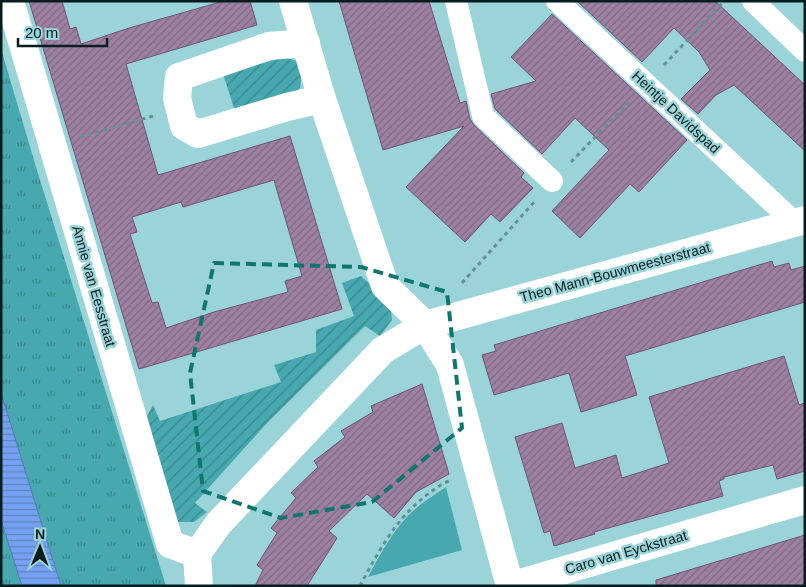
<svg xmlns="http://www.w3.org/2000/svg" width="806" height="587" font-family="Helvetica,sans-serif">
  <defs>
    <pattern id="grass-tufts" width="24" height="20" patternUnits="userSpaceOnUse" patternTransform="scale(1.25)"><rect width="24" height="20" fill="#47a8af"/><path d="M3 7l-1-3M5 7V3M7 7l1-3M15 17l-1-3M17 17v-4M19 17l1-3" fill="none" stroke="#39888e"/></pattern>
    <pattern id="garden-furrows" width="10" height="10" patternUnits="userSpaceOnUse" patternTransform="scale(1.25)"><rect width="10" height="10" fill="#47a8af"/><path d="M-1 1l2-2M0 10L10 0M9 11l2-2" fill="none" stroke="#39888e"/></pattern>
    <pattern id="water-rules" width="6" height="5" patternUnits="userSpaceOnUse" patternTransform="scale(1.25)"><rect width="6" height="5" fill="#75a1f1"/><path d="M0 2.5h6" fill="none" stroke="#5e83c3"/></pattern>
    <pattern id="building-hatch" width="6" height="6" patternUnits="userSpaceOnUse" patternTransform="scale(1.25)"><rect width="6" height="6" fill="#9e81a2"/><path d="M-1 1l2-2M0 6l6-6M5 7l2-2" fill="none" stroke="#7f6983"/></pattern>
  </defs>
  <rect width="100%" height="100%" fill="#9ad4d9"/>
  <g fill="url(#grass-tufts)">
    <path d="M 1,49 L 36,167 L 166,586 L 61,586 L 1,393 Z"/>
    <path d="M 1,520 L 22,586 L 1,586 Z"/>
  </g>
  <path fill="#47a8af" d="M 446,487 L 462,550 L 368,577 C 382,551 396,524 420,505 C 428,499 437,493 446,487 Z"/>
  <g fill="url(#garden-furrows)">
    <path d="M 285,57 L 296,61 L 302,72 L 300,88 L 288,96 L 235,111 L 223,74 Z"/>
    <path d="M 361,276 L 390,303 L 392,320 L 380,336 L 365,326 L 268,422 L 195,503 L 207,512 L 194,522 L 175,522 L 144,422 L 153,405 L 160,421 L 281,382 L 274,365 L 316,352 L 316,330 L 354,316 L 342,283 Z"/>
  </g>
  <path fill="url(#water-rules)" stroke="#5379b2" d="M 1,393 L 61,586 L 22,586 L 1,520 Z"/>
  <g fill="url(#building-hatch)" stroke="#6f5474" fill-rule="evenodd">
    <path d="M 29,1 L 62,1 L 70,29 L 76,27 L 81,44 L 129,28 L 224,1 L 250,1 L 257,25 L 126,64 L 158,175 L 290,136 L 342,309 L 139,369 ZM 274,180 L 302,276 L 285,281 L 288,292 L 214,312 L 166,328 L 158,302 L 152,303 L 130,234 L 137,232 L 132,217 L 181,202 L 183,207 Z"/>
    <path d="M 339,1 L 429,1 L 460,103 L 466,101 L 470,119 L 474,125 L 524,173 L 521,177 L 533,188 L 500,222 L 491,214 L 465,242 L 406,187 L 464,126 L 383,150 Z"/>
    <path d="M 577,1 L 715,1 L 805,85 L 805,151 L 734,85 L 716,95 L 698,114 L 681,99 L 710,70 L 699,52 L 674,28 L 642,62 Z"/>
    <path d="M 552,14 L 687,140 L 639,192 L 630,184 L 580,238 L 552,211 L 609,150 L 575,118 L 542,154 L 495,109 L 491,94 L 536,81 L 511,57 Z"/>
    <path d="M 772,261 L 774,267 L 789,263 L 791,270 L 805,266 L 805,302 L 625,356 L 637,395 L 581,412 L 569,373 L 494,395 L 482,355 L 496,351 L 494,345 Z"/>
    <path d="M 784,356 L 799,405 L 805,403 L 805,471 L 777,479 L 773,465 L 724,477 L 724,479 L 719,481 L 723,496 L 594,532 L 595,534 L 554,546 L 550,531 L 544,533 L 515,437 L 562,423 L 575,468 L 616,455 L 622,478 L 669,463 L 649,397 Z"/>
    <path d="M 422,384 L 449,474 L 416,492 L 394,518 L 367,494 L 329,531 L 337,538 L 307,586 L 255,586 L 263,570 L 257,565 L 277,533 L 271,528 L 296,498 L 291,493 L 318,467 L 314,461 L 345,437 L 341,431 L 373,412 L 371,406 Z"/>
    <path d="M 805,535 L 805,586 L 656,586 L 656,580 Z"/>
  </g>
  <g fill="none" stroke-linecap="round" stroke-linejoin="round">
    <g stroke="#639194" stroke-width="3" stroke-dasharray="4 4" stroke-linecap="butt">
      <path d="M 664,65 L 724,1"/>
      <path d="M 80,137 L 153,116"/>
      <path d="M 571,162 L 629,102"/>
      <path d="M 462,283 L 536,200"/>
      <path d="M 360,586 C 379,550 398,515 432,491 C 438,487 444,482 452,480"/>
    </g>
    <g stroke="#fff" stroke-width="22">
      <path d="M 456,1 L 483,116 L 552,181"/>
      <path d="M 557,1 L 795,223"/>
      <path d="M 753,1 L 805,51"/>
    </g>
    <g stroke="#fff" stroke-width="28">
      <path d="M 10,1 L 170,544 L 197,554 L 219,523 L 383,350 L 425,325 L 805,220"/>
      <path d="M 293,1 L 322,99 L 385,286 L 425,325 L 450,365 L 510,586 L 805,500"/>
      <path d="M 306,43 L 269,46 L 179,77 L 177,98 L 184,126 L 198,134 L 287,107 L 322,99"/>
      <path d="M 197,554 L 199,586"/>
    </g>
  </g>
  <path fill="none" stroke="#0f766e" stroke-width="4" stroke-dasharray="10 6" stroke-linejoin="round" d="M 214,263 L 361,267 L 447,292 L 462,428 L 372,502 L 281,518 L 203,491 L 190,373 Z"/>
  <g text-anchor="middle" stroke-width="5" stroke-linejoin="round" paint-order="stroke">
    <g font-size="14" fill="#051d1e" stroke="#9ad4d9">
      <text transform="translate(676 112) rotate(43)" y="5">Heintje Davidspad</text>
      <text transform="translate(615 272) rotate(-15)" y="5">Theo Mann-Bouwmeesterstraat</text>
      <text transform="translate(94 286) rotate(74)" y="5">Annie van Eesstraat</text>
      <text transform="translate(626 552) rotate(-16)" y="5">Caro van Eyckstraat</text>
    </g>
  </g>
  <rect width="806" height="587" fill="none" stroke="#051d1e" stroke-width="5"/>
  <g transform="translate(40 547) rotate(1)" stroke="#9ad4d9" stroke-width="4" paint-order="stroke">
  <path d="M0-4L9 19L0 12L-9 19Z" fill="#051d1e"/>
  <text y="-8" font-size="14" font-weight="bold" text-anchor="middle" fill="#051d1e">N</text>
  </g>
  <path d="M18 38v8h89v-8" fill="none" stroke="#051d1e" stroke-width="2.5"/>
  <text x="25" y="38" font-size="15" fill="#051d1e" stroke="#9ad4d9" stroke-width="4" paint-order="stroke">20 m</text>
</svg>
